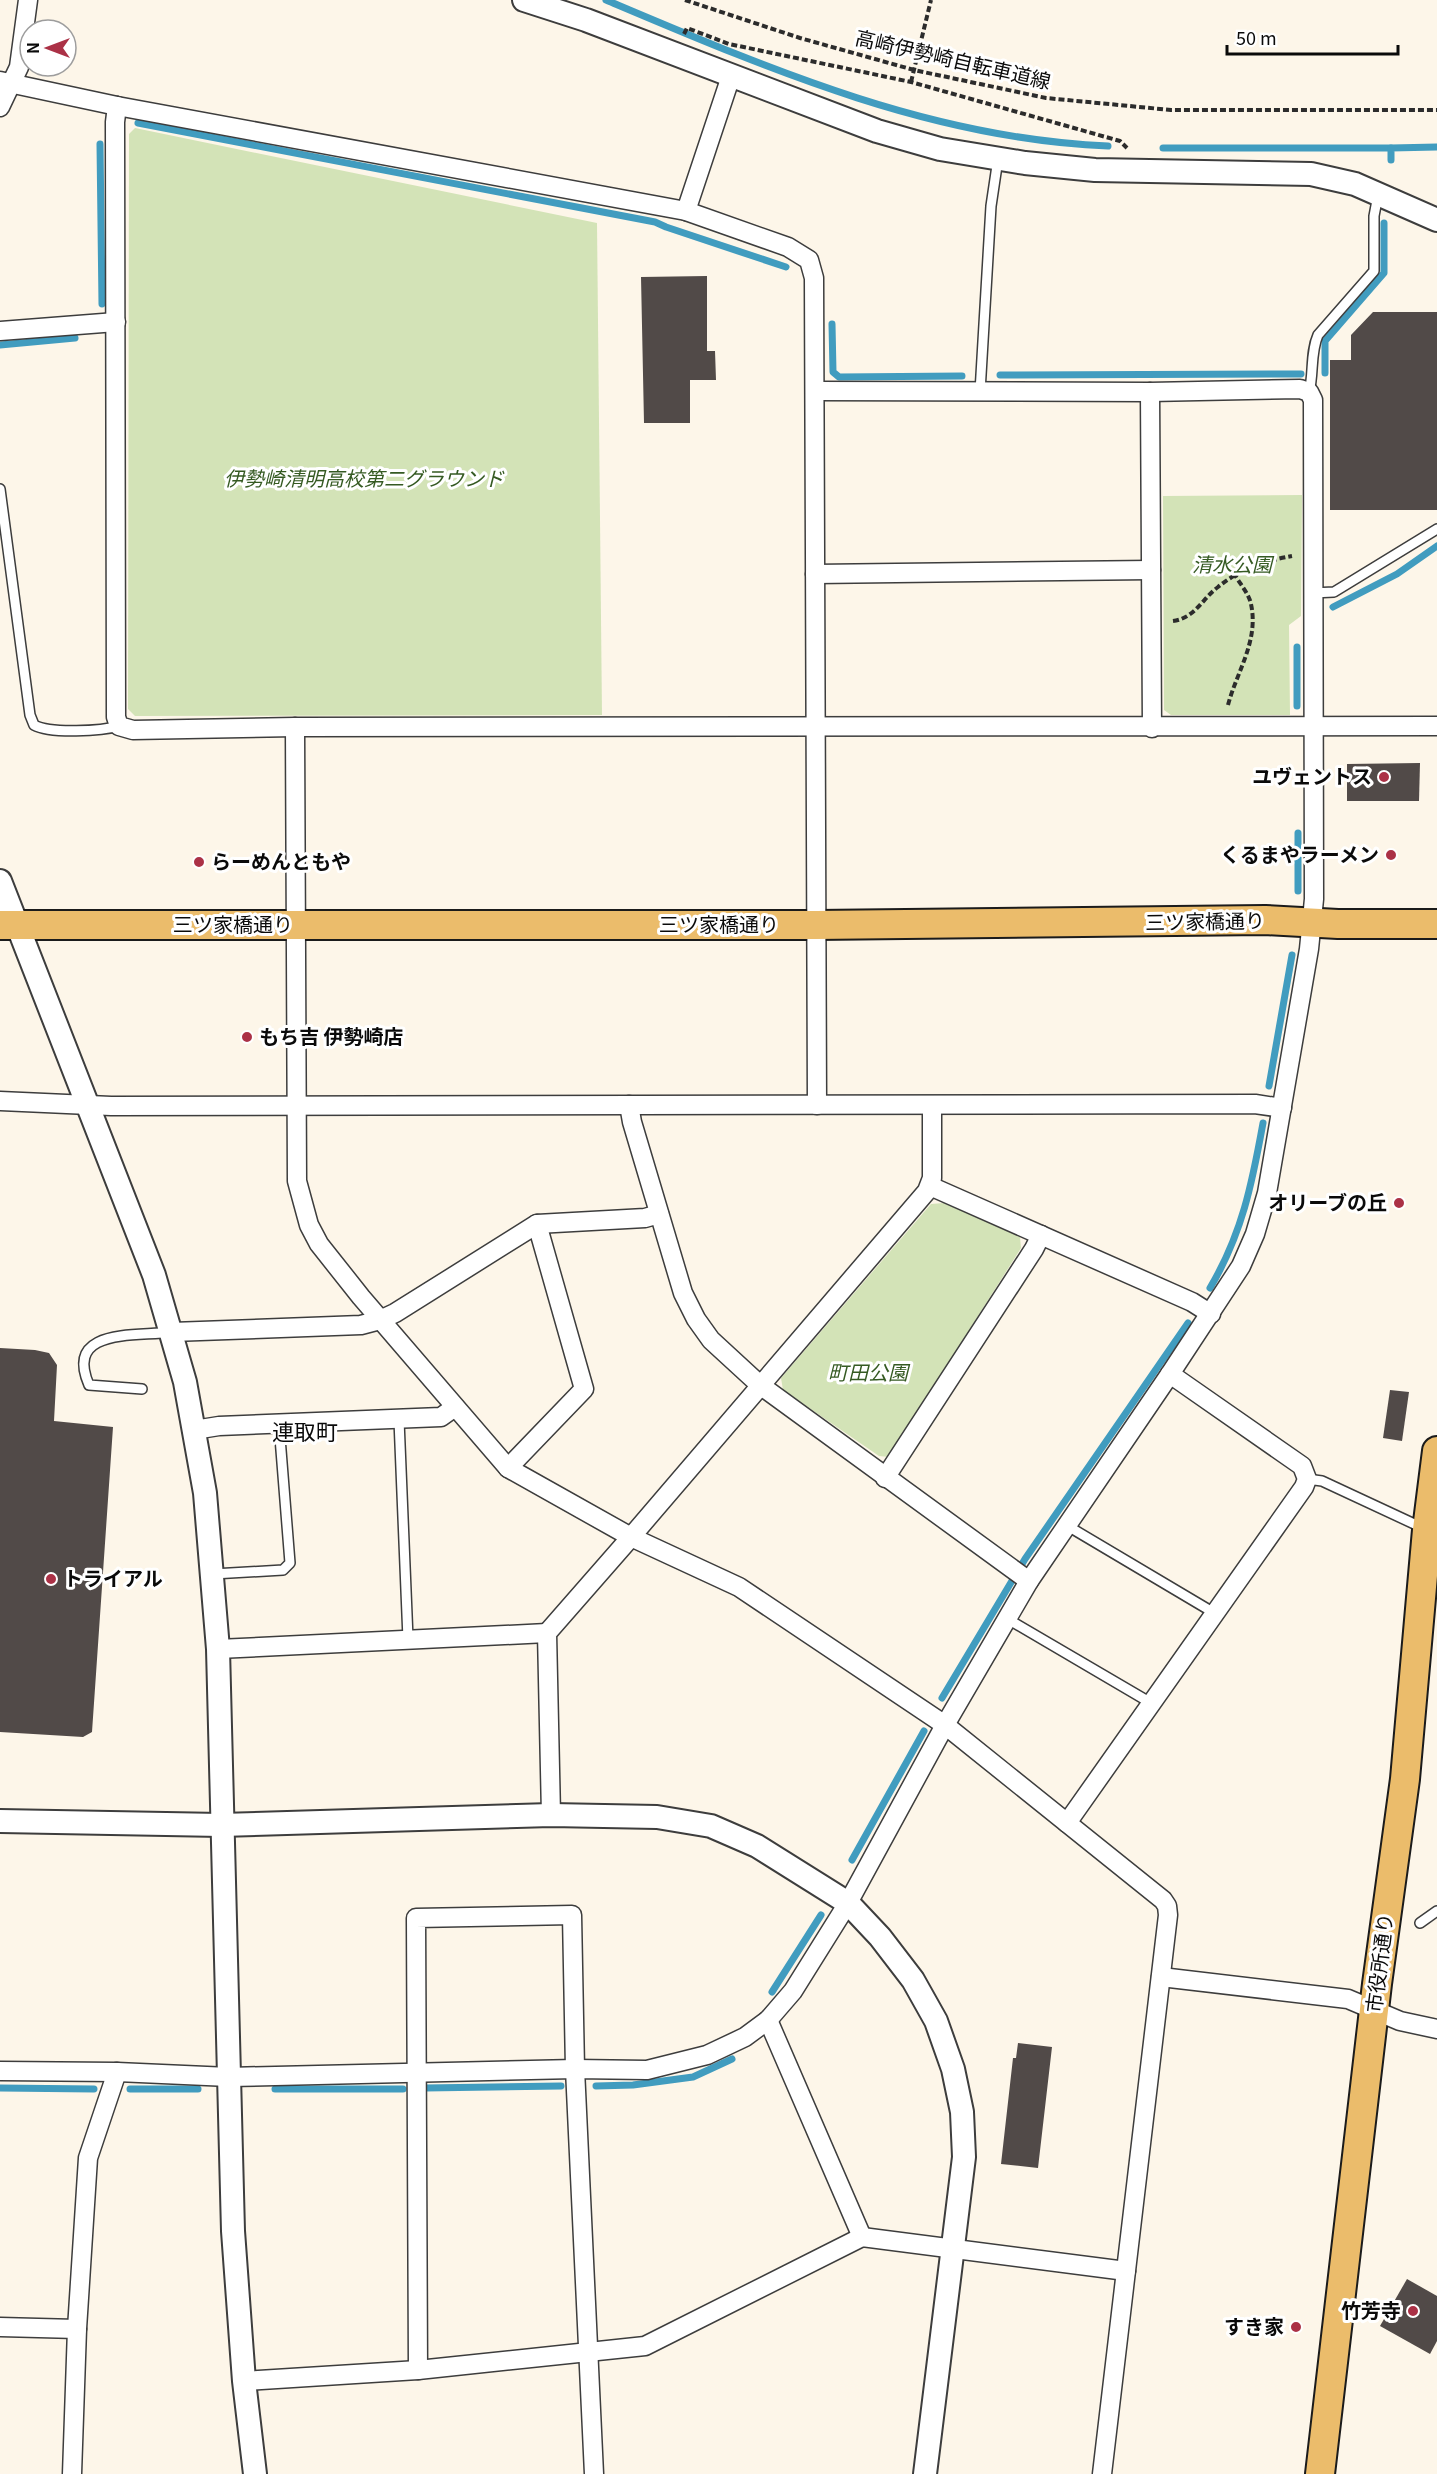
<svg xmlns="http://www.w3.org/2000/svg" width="1437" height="2474" font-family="Georgia,'Noto Sans JP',serif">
  <rect width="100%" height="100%" fill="#fdf6e9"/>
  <g fill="#d3e3b7">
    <path d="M 135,128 L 597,223 L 602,715 L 135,716 L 128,709 L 129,134 Z"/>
    <path d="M 1302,495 L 1301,616 L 1289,625 L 1290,715 L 1171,715 L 1164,710 L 1163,496 Z"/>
    <path d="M 944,1203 L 1020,1237 L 1021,1248 L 889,1457 L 879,1456 L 783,1390 L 781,1378 L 931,1204 Z"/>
  </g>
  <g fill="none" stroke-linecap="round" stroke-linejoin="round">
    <g stroke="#419cbf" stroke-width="7">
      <path d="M 606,0 C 767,68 931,139 1108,146"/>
      <path d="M 138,123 L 655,222 L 666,227 L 786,267"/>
      <path d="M 100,144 L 102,304"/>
      <path d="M 1163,148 L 1391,148"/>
      <path d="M 1391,160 L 1391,148 L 1437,147"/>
      <path d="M 832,324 L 833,372 L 839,377 L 962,376"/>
      <path d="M 0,345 L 75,338"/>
      <path d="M 1325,373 L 1325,341 L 1384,273 L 1384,223"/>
      <path d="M 1000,375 L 1301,374"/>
      <path d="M 1333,607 L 1397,574 L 1437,546"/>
      <path d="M 1297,647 L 1297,706"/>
      <path d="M 1298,833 L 1298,891"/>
      <path d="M 1269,1086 L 1292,955"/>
      <path d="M 1210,1288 C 1242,1234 1252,1184 1263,1123"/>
      <path d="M 942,1698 L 1025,1559 L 1188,1323"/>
      <path d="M 852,1860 L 924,1731"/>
      <path d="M 772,1992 L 821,1915"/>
      <path d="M 596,2086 L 633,2085 L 693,2077 L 732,2059"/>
      <path d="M 0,2088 L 94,2089"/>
      <path d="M 425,2088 L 561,2086"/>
      <path d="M 130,2089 L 198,2089"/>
      <path d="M 275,2089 L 403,2089"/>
    </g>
  </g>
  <g fill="#514a48">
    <path d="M 707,276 L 707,351 L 715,351 L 716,380 L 690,380 L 690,423 L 644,423 L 641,277 Z"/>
    <path d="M 1373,312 L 1437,312 L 1437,510 L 1330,510 L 1330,360 L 1351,360 L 1351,335 Z"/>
    <path d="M 1420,763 L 1419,801 L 1347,801 L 1347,764 Z"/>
    <path d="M 0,1348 L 35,1350 L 49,1353 L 57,1365 L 54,1421 L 113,1427 L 92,1732 L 83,1737 L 0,1732 Z"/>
    <path d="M 1390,1390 L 1409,1392 L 1402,1441 L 1383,1438 Z"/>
    <path d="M 1018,2043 L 1052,2047 L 1038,2168 L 1001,2164 L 1013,2058 L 1016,2058 Z"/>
    <path d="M 1407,2279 L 1437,2296 L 1437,2341 L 1430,2354 L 1380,2326 Z"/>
  </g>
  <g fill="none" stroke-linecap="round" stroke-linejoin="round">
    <g stroke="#3d3d3d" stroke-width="12">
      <g id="service">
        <path d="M 980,392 L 991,206 L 998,159"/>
        <path d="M 1309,392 C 1314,374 1310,353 1318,335 L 1374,271 L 1374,216 L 1378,195"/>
        <path d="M 0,489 L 30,715 L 34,725 C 50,734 102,731 119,726"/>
        <path d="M 1312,593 L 1334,592 L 1437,529"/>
        <path d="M 142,1389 L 89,1385 C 64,1327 137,1337 170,1332"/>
        <path d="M 399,1420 L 408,1639"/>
        <path d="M 1307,1479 L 1322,1481 L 1423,1528"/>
        <path d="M 1066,1525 L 1216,1614"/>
        <path d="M 213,1574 L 283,1570 L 290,1563 L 279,1425"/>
        <path d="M 1006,1618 L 1151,1703"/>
        <path d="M 1420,1923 L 1437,1911"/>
      </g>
    </g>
    <g stroke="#3d3d3d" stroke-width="21">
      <g id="minor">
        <path d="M 0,81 L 117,106 L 686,211 L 788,247 L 809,260 L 814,278 L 817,1105"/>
        <path d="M 117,106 L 115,122 L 116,717 L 119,726 L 133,730 L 295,727 L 1437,726"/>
        <path d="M 0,107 L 19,67 L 28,0"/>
        <path d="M 686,211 L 731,76"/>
        <path d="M 0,331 L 116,322"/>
        <path d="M 1150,392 L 1152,728"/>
        <path d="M 815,574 L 1151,570"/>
        <path d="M 295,727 L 297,1181 L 309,1225 L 319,1244 L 361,1297 L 508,1468 L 631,1537 L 739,1587 L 945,1725 L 1163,1900 L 1167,1906 L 1168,1915 L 1102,2474"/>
        <path d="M 0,1101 L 111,1106 L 1255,1104 L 1282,1108"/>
        <path d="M 629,1105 L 632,1122 L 683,1293 L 696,1319 L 711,1340 L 760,1385 L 1029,1581"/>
        <path d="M 930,1186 L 1192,1302 L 1211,1314"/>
        <path d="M 172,1332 L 361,1325 L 380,1320 L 395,1313 L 537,1224 L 645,1218 L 659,1214"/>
        <path d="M 194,1430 L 219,1426 L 441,1417 L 455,1407"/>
        <path d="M 508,1468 L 584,1389 L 537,1224"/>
        <path d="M 885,1478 L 1034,1249 L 1041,1235"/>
        <path d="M 218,1649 L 547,1633"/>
        <path d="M 551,1815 L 547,1633 L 631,1537 L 927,1191 L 932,1178 L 932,1106"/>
        <path d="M 1067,1823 L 1304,1487 L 1307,1479 L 1302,1466 L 1170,1374"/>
        <path d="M 1161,1977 L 1348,1999 L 1400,2021 L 1437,2029"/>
        <path d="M 768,2020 L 862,2237"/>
        <path d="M 0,2071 L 117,2072 L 229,2077 L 575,2069 L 647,2070 L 707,2055 L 745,2037 L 768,2020 L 793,1991 L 848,1903 L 945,1725 L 1029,1581 L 1170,1374 L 1241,1266 L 1255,1234 L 1267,1193 L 1309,949 L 1314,899 L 1313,400 L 1309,392 L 1300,389 L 1150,392 L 815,391"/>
        <path d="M 0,2327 L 77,2329"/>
        <path d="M 418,2370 L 416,1918 L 572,1915 L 575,2069 L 594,2474"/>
        <path d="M 244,2381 L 418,2370 L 645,2346 L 862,2237 L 1126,2271"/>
        <path d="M 72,2474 L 77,2329 L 88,2158 L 117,2072"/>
      </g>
    </g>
    <g stroke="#3d3d3d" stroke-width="26">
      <g id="tertiary">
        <path d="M 524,0 L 586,20 L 877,131 L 940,149 L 1025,163 L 1095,170 L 1311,174 L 1355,184 L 1437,220"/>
        <path d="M 0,881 L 154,1275 L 185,1382 L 205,1493 L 218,1649 L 233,2231 L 244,2381 L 255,2474"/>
        <path d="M 0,1821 L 221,1825 L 551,1815 L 657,1817 L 711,1826 L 757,1846 L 848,1903 L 880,1937 L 913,1980 L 936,2021 L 953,2069 L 962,2112 L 964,2157 L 925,2474"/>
      </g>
    </g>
    <g stroke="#1b1b1b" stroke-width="32">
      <g id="primary">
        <path d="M 0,925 L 816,925 L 1265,920 L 1338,924 L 1437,924"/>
        <path d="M 1320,2474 L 1377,1984 L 1405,1779 L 1427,1530 L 1437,1451"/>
      </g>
    </g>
    <g stroke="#2c2c2c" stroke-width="4" stroke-dasharray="6 3" stroke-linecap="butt">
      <path d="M 685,0 L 800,38 L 914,70 L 1046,98 L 1171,110 L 1437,110"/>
      <path d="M 684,34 L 687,28 L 729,44 L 911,82 L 1120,141 L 1127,148"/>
      <path d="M 911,82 L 931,0"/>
      <path d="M 1173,621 C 1195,618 1202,599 1218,587 C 1240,569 1264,561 1292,556"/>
      <path d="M 1228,705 C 1237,671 1259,641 1251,604 C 1249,594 1240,584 1235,575"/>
    </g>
    <use href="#service" stroke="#fff" stroke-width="9"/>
    <use href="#minor" stroke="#fff" stroke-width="18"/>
    <use href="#tertiary" stroke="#fff" stroke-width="22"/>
    <use href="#primary" stroke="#ebbc6b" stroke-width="28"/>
  </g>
  <g fill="#ab3146" stroke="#fff" stroke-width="2">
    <circle cx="1384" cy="777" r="6"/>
    <circle cx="1391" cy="855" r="6"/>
    <circle cx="199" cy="862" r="6"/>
    <circle cx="247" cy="1037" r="6"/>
    <circle cx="1399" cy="1203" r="6"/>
    <circle cx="51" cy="1579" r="6"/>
    <circle cx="1413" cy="2311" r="6"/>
    <circle cx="1296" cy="2327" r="6"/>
  </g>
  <g text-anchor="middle" stroke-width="6" stroke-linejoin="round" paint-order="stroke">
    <g font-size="20" fill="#0a0a0a" stroke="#fff">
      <text transform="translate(953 60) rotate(13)" y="7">高崎伊勢崎自転車道線</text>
      <text transform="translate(1205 922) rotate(-1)" y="7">三ツ家橋通り</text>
      <text x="233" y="932">三ツ家橋通り</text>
      <text x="719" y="932">三ツ家橋通り</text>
      <text transform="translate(1380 1963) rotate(-83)" y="7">市役所通り</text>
    </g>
    <g font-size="20" font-style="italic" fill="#355a22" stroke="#fff">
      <text x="364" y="486">伊勢崎清明高校第二グラウンド</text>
      <text x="1232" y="572">清水公園</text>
      <text x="868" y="1380">町田公園</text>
    </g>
    <g font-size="20" font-weight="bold" fill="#0a0a0a" stroke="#fff" text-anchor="end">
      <text x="1372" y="784">ユヴェントス</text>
      <text x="1379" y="862">くるまやラーメン</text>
      <text x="211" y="869" text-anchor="start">らーめんともや</text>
      <text x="259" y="1044" text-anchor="start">もち吉 伊勢崎店</text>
      <text x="1387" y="1210">オリーブの丘</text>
      <text x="63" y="1586" text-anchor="start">トライアル</text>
      <text x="1401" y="2318">竹芳寺</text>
      <text x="1284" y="2334">すき家</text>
    </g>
    <g font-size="22" fill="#0a0a0a" stroke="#fff">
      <text x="305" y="1440">連取町</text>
    </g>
  </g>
  <g transform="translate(48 48) rotate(270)"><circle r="28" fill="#ffffff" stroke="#9d9d9d" stroke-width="1.5"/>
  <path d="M0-4.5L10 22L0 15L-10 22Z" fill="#ab3146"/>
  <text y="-9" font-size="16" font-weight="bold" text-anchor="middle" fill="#0a0a0a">N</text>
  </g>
  <path d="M1227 45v9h171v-9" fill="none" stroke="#0a0a0a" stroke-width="3"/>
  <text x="1236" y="45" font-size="18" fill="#0a0a0a" stroke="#ffffff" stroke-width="4.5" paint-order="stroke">50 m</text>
</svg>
